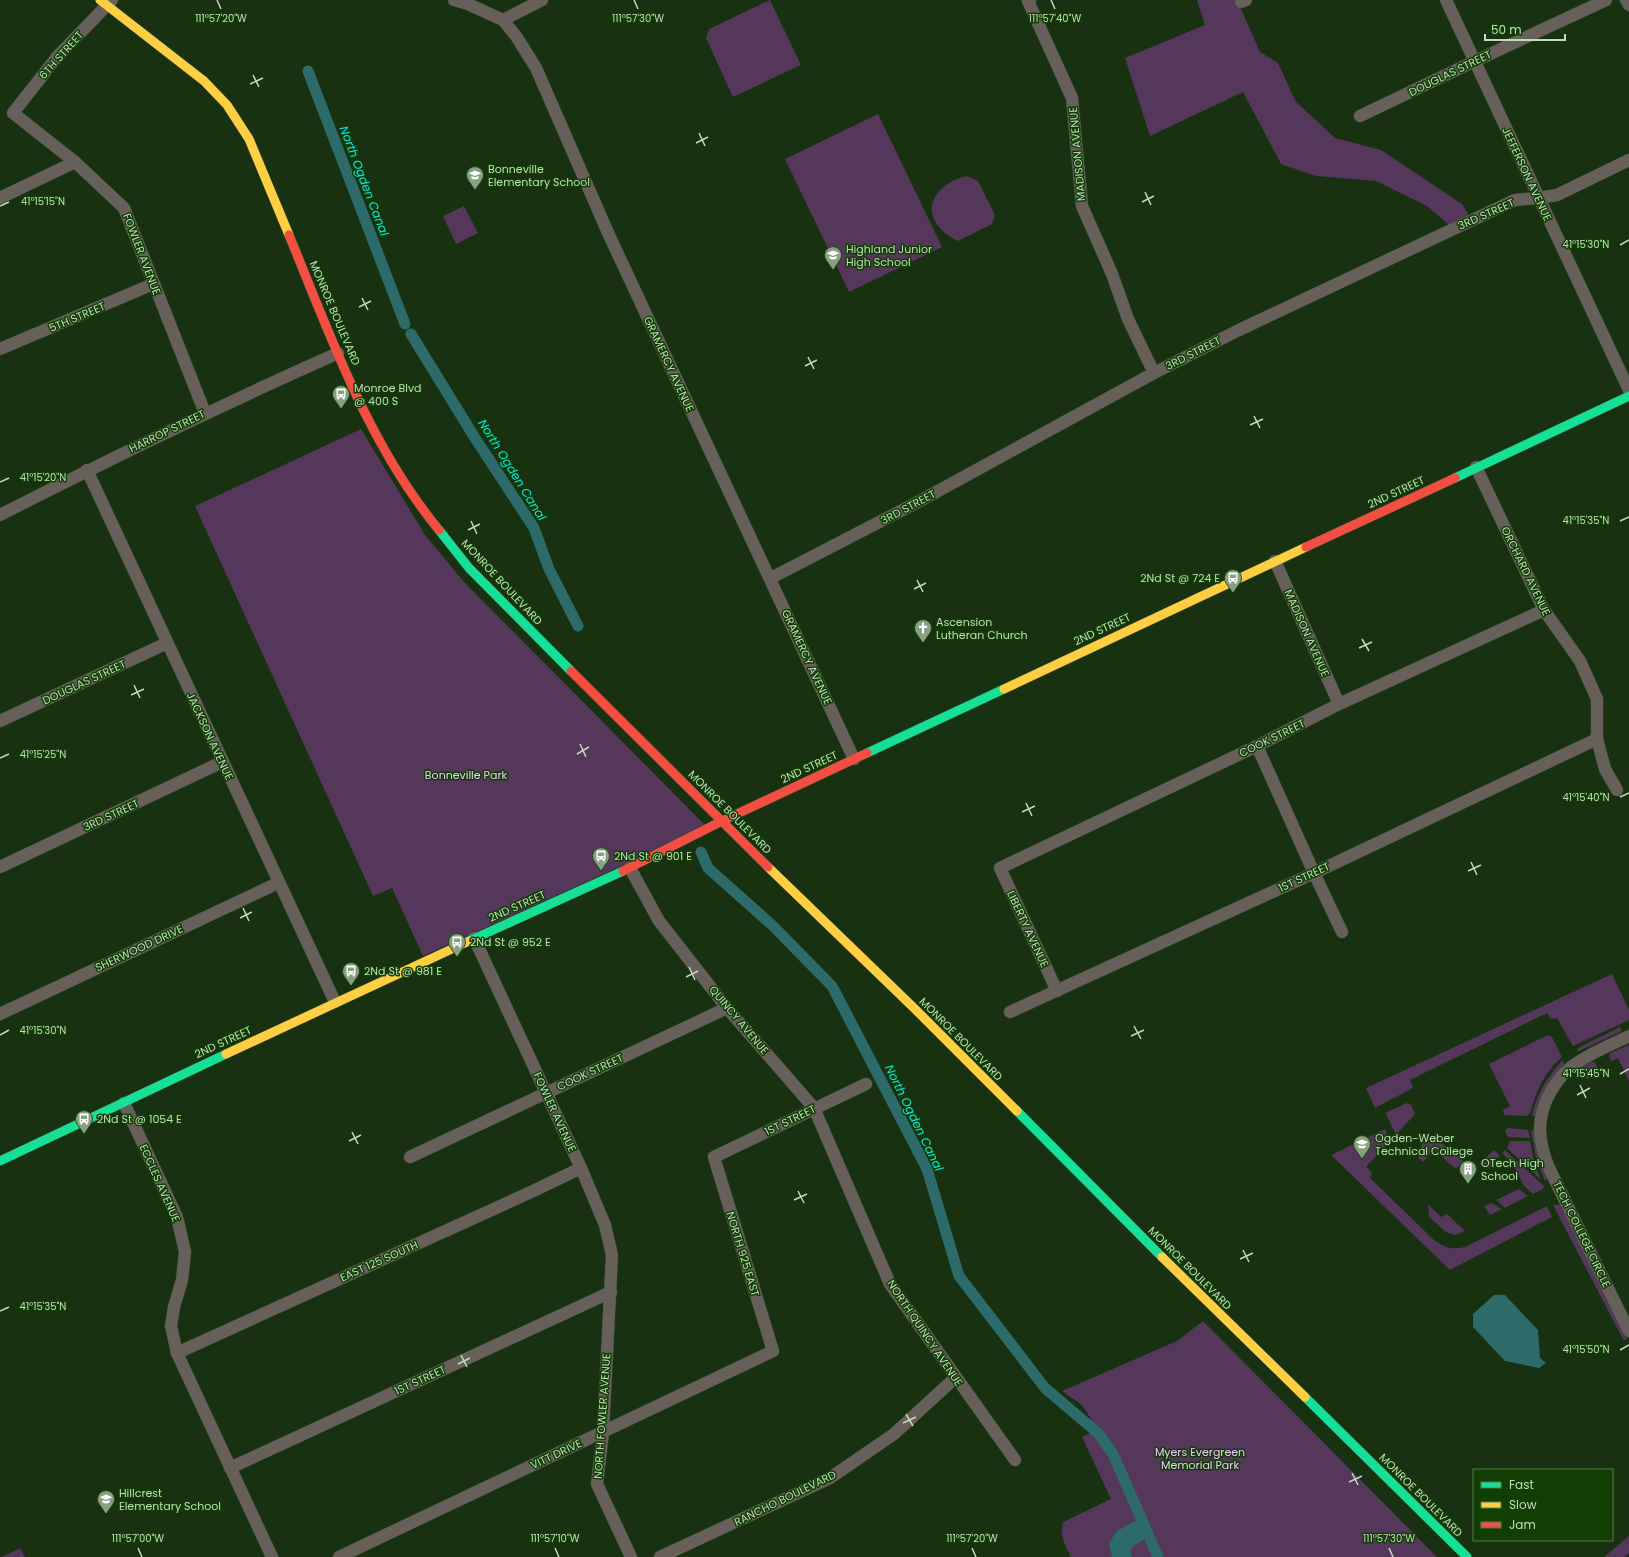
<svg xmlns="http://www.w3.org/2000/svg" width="1629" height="1557" font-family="Poppins,sans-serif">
  <rect width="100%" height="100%" fill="#183110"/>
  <g fill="#54375a">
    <path d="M 770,0 L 801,65 L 733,97 L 706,38 L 709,29 Z"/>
    <path d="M 1197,0 L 1237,0 L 1260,52 L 1278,63 L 1296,102 L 1318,122 L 1335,138 L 1381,150 L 1462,204 L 1469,216 L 1449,225 L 1427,206 L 1376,181 L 1316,176 L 1281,164 L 1243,92 L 1150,136 L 1125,58 L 1205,25 Z"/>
    <path d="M 878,114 L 942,247 L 849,292 L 785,159 Z"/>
    <path d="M 967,176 L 978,181 L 995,215 L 992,224 L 958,241 C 952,238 946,235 942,230 C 918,206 941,181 967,176 Z"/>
    <path d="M 464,206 L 478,233 L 456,244 L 443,216 Z"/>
    <path d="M 361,429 L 425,535 L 464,582 L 707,827 L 423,956 L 392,888 L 373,896 L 195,506 Z"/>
    <path d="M 1612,974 L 1629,1010 L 1629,1020 L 1573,1046 L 1557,1018 L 1551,1019 L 1547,1013 L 1410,1080 L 1413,1088 L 1375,1108 L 1366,1088 Z"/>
    <path d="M 1620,1027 L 1622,1031 L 1577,1052 L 1578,1048 Z"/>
    <path d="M 1548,1035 L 1552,1037 L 1562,1057 C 1544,1072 1536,1092 1530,1113 L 1527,1116 L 1504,1115 L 1503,1110 L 1510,1106 L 1489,1064 Z"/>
    <path d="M 1629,1045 L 1629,1081 L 1618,1058 L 1611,1061 L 1609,1055 L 1610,1053 Z"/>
    <path d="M 1563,1060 L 1564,1065 L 1550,1082 L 1536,1116 L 1532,1116 C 1536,1095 1548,1075 1563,1060 Z"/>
    <path d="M 1592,1062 L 1595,1062 L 1600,1072 L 1587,1079 L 1583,1073 L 1582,1067 Z"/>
    <path d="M 1407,1103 L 1411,1105 L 1415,1114 L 1396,1135 L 1386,1114 L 1387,1112 Z"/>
    <path d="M 1507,1128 L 1528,1130 L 1530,1138 L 1508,1137 L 1505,1131 Z"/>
    <path d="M 1385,1129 L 1390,1141 L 1366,1167 L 1372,1172 L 1370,1178 L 1434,1240 C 1446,1248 1451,1250 1465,1247 L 1547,1206 L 1552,1217 L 1450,1270 L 1331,1155 Z"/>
    <path d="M 1531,1130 L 1535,1131 L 1548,1179 L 1545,1181 L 1536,1158 Z"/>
    <path d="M 1433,1137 C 1444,1143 1452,1154 1463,1161 L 1456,1169 L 1434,1150 L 1423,1162 L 1418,1158 C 1421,1149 1421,1139 1433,1137 Z"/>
    <path d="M 1510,1141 L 1530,1141 L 1535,1165 L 1541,1180 L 1507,1148 Z"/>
    <path d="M 1494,1150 L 1500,1156 L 1495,1159 L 1494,1165 L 1489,1168 L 1481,1162 Z"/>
    <path d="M 1505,1150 L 1544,1186 L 1543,1189 L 1533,1194 L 1524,1186 L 1510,1158 L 1508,1159 L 1502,1153 Z"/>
    <path d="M 1519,1189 L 1528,1196 L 1505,1208 L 1496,1200 Z"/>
    <path d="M 1491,1203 L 1502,1209 L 1490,1215 L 1484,1206 Z"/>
    <path d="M 1428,1204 L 1441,1217 L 1447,1214 L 1465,1231 L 1455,1235 L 1446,1232 L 1429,1217 Z"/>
    <path d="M 1563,1204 L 1628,1337 L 1624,1341 L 1553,1205 Z"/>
    <path d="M 1203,1321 L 1437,1557 L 1071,1557 C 1064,1543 1060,1537 1063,1522 L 1111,1499 L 1082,1437 L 1098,1430 L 1082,1405 L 1062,1391 L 1177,1341 Z"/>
    <path d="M 1629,1536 L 1629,1553 L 1624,1557 L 1604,1557 Z"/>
    <path d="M 20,1548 L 25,1557 L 2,1557 Z"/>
  </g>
  <g fill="#2d6a6a">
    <path d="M 1494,1295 L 1505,1295 L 1538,1330 L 1540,1358 L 1546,1363 L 1539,1368 L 1505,1361 L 1473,1327 L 1473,1314 Z"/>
    <path d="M 1140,1518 L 1149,1537 L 1135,1545 L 1130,1551 L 1132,1557 L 1112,1557 L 1109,1543 L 1117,1531 Z"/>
  </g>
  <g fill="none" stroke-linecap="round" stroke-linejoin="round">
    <g stroke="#2d6a6a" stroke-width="11">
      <path d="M 308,71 L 405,324"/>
      <path d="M 411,334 L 475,438 L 534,528 L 549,569 L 578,626"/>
      <path d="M 701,852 L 708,868 L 773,926 L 832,986 L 927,1169 L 959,1276 L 1045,1388 L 1099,1434 L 1113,1454 L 1158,1557"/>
    </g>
    <g stroke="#354a2e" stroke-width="13">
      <g id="street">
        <path d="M 112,0 L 57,57 L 13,113 L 75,162 L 124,208 L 205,413"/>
        <path d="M 454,0 L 468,4 L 503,20 L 516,36 L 536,68 L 609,235 L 854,759"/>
        <path d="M 1030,0 L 1028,1 L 1072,98 L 1082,206 L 1112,274 L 1128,319 L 1154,373"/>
        <path d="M 1446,0 L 1629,390"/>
        <path d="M 1626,0 L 1629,5"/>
        <path d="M 1241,2 L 1246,0"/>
        <path d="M 503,20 L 542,0"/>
        <path d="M 1360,116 L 1475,61 L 1606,0"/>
        <path d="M 0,198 L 75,162"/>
        <path d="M 0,349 L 153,284"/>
        <path d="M 1476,467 L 1544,610 L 1580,661 L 1597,699 L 1597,739 L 1605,769 L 1617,790"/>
        <path d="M 87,470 L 335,1002"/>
        <path d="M 0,515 C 111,458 224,404 338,353"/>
        <path d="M 1275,561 L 1339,704"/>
        <path d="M 771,578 L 916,503 L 1154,373 L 1239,330 L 1515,200 L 1538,198 L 1557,195 L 1629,160"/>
        <path d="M 0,721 L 167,643"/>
        <path d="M 1257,746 L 1314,873 L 1342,932"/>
        <path d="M 0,867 L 222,762"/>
        <path d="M 630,868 L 659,921 L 727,1008 L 814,1108 L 890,1284 L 1015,1460"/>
        <path d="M 474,938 L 581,1168 L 605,1225 L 612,1255 L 603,1432 L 597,1484 L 631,1557"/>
        <path d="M 1057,991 L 1000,868 L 1257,746 L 1339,704 L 1544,610"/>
        <path d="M 1010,1012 L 1314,873 L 1597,739"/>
        <path d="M 0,1014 L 278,883"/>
        <path d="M 1629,1036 C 1613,1044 1595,1051 1580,1061 C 1557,1074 1540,1103 1540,1129 C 1540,1143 1544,1156 1549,1168 L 1629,1331"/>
        <path d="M 124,1103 L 177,1217 L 185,1252 L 182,1280 L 174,1307 L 171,1326 L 177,1353 L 272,1557"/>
        <path d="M 410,1157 L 727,1008"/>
        <path d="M 177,1353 L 531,1192 L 581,1168"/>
        <path d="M 230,1468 L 611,1292"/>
        <path d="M 339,1557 L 773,1351 L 714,1157 L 866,1084"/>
        <path d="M 660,1557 L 830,1478 L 894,1434 L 955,1378"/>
      </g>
    </g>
    <g stroke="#354a2e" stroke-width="10">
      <g id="fast">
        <path d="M 1455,478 L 1629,396"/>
        <path d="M 439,530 L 469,568 L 571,671"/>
        <path d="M 867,753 L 1004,689"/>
        <path d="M 469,941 L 623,871"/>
        <path d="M 1017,1111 L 1162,1257"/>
        <path d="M 0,1161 L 226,1054"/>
        <path d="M 1305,1397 L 1467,1557"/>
      </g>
    </g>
    <g stroke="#354a2e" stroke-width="10">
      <g id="slow">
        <path d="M 100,0 L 204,81 L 227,105 L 249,139 L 289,235"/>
        <path d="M 1004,689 L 1306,547"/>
        <path d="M 768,867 L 915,1009 L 1017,1111"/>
        <path d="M 226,1054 L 469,941"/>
        <path d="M 1162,1257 L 1305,1397"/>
      </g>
    </g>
    <g stroke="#354a2e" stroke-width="10">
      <g id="jam">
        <path d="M 289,235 C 331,337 368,444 439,530"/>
        <path d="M 1306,547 L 1455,478"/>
        <path d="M 571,671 L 768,867"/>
        <path d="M 623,871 L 722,821 L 867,753"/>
      </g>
    </g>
    <use href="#street" stroke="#67605a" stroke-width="12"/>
    <use href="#fast" stroke="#16e098" stroke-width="9"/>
    <use href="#slow" stroke="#ffcf43" stroke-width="9"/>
    <use href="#jam" stroke="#f24e42" stroke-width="9"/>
  </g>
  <path fill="none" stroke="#c2dbbd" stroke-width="1.5" d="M 217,0 L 221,9M 634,0 L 638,9M 1051,0 L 1055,9M 253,75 L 259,87M 250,84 L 263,78M 699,133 L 705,146M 696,143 L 708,137M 1145,192 L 1151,205M 1142,202 L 1154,196M 0,206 L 9,202M 1620,245 L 1629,240M 362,298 L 368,310M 359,307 L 371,301M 808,357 L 814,369M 805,366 L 817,360M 1254,416 L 1260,428M 1250,425 L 1263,419M 0,482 L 9,478M 471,521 L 477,534M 1620,521 L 1629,517M 468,530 L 480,524M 917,580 L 923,592M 914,589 L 926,583M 1362,639 L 1369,651M 1359,648 L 1372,642M 134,685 L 140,698M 131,695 L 144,689M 580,744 L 586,757M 577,754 L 589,747M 0,758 L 9,754M 1620,797 L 1629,793M 1026,803 L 1032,816M 1022,812 L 1035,806M 1471,862 L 1477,875M 1468,871 L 1481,865M 243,908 L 249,921M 240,918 L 252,912M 689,967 L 695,980M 686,977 L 698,971M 1134,1026 L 1141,1039M 0,1035 L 9,1030M 1131,1036 L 1144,1030M 1620,1074 L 1629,1069M 1580,1085 L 1586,1098M 1577,1095 L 1590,1088M 352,1132 L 358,1144M 349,1141 L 361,1135M 798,1191 L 804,1203M 794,1200 L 807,1194M 1243,1250 L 1249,1262M 1240,1259 L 1253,1253M 0,1311 L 9,1307M 1620,1350 L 1629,1345M 461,1355 L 467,1367M 458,1364 L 470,1358M 906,1414 L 913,1426M 903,1423 L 916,1417M 1352,1473 L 1358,1485M 1349,1482 L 1362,1476M 138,1548 L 142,1557M 555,1548 L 559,1557M 972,1548 L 976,1557M 1389,1548 L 1393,1557"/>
  <defs>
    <g id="school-pin" transform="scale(0.9)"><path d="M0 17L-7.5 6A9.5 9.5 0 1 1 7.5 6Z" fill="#86a080" stroke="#103e03"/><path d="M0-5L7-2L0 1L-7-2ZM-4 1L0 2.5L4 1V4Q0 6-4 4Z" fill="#fff"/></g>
    <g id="bus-pin" transform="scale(0.9)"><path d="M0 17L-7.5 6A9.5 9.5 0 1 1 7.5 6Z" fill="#86a080" stroke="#103e03"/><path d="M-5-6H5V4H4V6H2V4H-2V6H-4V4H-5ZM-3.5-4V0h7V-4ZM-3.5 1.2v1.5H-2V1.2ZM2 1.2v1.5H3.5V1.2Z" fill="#fff"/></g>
    <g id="church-pin" transform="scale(0.9)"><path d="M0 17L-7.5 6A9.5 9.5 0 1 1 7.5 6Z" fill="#86a080" stroke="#103e03"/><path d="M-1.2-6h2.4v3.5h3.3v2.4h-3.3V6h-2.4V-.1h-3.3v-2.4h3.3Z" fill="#fff"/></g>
    <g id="university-pin" transform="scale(0.9)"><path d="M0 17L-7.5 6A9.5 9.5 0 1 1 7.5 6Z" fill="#86a080" stroke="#103e03"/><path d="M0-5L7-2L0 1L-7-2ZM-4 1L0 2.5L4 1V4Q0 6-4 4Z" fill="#fff"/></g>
    <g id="building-pin" transform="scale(0.9)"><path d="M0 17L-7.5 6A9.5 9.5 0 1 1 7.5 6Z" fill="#86a080" stroke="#103e03"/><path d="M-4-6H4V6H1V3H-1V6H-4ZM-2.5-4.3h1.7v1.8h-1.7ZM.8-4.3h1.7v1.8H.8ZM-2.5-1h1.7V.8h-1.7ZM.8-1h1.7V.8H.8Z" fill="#fff"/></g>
  </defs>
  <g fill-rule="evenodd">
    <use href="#school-pin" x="475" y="175"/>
    <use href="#school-pin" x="833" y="255"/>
    <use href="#bus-pin" x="341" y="394"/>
    <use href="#bus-pin" x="1233" y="578"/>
    <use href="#church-pin" x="923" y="628"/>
    <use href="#bus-pin" x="601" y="856"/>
    <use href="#bus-pin" x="457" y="942"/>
    <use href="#bus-pin" x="351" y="971"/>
    <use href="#bus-pin" x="84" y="1119"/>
    <use href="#university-pin" x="1362" y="1144"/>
    <use href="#building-pin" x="1468" y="1169"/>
    <use href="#school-pin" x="106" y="1499"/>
  </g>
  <g text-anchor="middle" stroke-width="3" stroke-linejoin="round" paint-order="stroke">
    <g font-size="11" fill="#c2dbbd" stroke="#103e03">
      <text transform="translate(61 55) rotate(-48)" y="4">6TH STREET</text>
      <text transform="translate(1450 73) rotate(-26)" y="4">DOUGLAS STREET</text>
      <text transform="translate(1077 154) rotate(-95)" y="4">MADISON AVENUE</text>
      <text transform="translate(1527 174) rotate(65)" y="4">JEFFERSON AVENUE</text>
      <text transform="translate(1486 214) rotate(-24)" y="4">3RD STREET</text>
      <text transform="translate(142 254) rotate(69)" y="4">FOWLER AVENUE</text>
      <text transform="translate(335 313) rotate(67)" y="4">MONROE BOULEVARD</text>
      <text transform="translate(77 317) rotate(-23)" y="4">5TH STREET</text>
      <text transform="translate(1193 353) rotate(-27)" y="4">3RD STREET</text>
      <text transform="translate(669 364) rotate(65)" y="4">GRAMERCY AVENUE</text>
      <text transform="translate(167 431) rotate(-26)" y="4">HARROP STREET</text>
      <text transform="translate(1396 492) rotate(-25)" y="4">2ND STREET</text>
      <text transform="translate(908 507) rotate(-28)" y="4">3RD STREET</text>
      <text transform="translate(1526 571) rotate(64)" y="4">ORCHARD AVENUE</text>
      <text transform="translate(502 582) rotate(47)" y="4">MONROE BOULEVARD</text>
      <text transform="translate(1102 629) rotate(-25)" y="4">2ND STREET</text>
      <text transform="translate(1307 633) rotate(66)" y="4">MADISON AVENUE</text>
      <text transform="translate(807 657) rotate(65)" y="4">GRAMERCY AVENUE</text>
      <text transform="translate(84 682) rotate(-25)" y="4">DOUGLAS STREET</text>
      <text transform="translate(210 736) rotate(65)" y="4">JACKSON AVENUE</text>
      <text transform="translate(1272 738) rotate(-26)" y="4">COOK STREET</text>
      <text transform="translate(809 767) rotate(-25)" y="4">2ND STREET</text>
      <text transform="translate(730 812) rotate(45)" y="4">MONROE BOULEVARD</text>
      <text transform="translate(111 815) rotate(-25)" y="4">3RD STREET</text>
      <text transform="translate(1304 877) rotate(-25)" y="4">1ST STREET</text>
      <text transform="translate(517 906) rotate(-24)" y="4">2ND STREET</text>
      <text transform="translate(1028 929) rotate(65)" y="4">LIBERTY AVENUE</text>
      <text transform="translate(139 948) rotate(-25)" y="4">SHERWOOD DRIVE</text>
      <text transform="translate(739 1020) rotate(50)" y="4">QUINCY AVENUE</text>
      <text transform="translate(961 1039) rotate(45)" y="4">MONROE BOULEVARD</text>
      <text transform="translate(223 1042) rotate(-25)" y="4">2ND STREET</text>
      <text transform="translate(590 1072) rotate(-25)" y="4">COOK STREET</text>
      <text transform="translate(555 1112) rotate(65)" y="4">FOWLER AVENUE</text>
      <text transform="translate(790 1120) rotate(-26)" y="4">1ST STREET</text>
      <text transform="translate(160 1183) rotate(66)" y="4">ECCLES AVENUE</text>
      <text transform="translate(1582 1234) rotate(64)" y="4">TECH COLLEGE CIRCLE</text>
      <text transform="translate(743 1254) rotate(73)" y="4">NORTH 925 EAST</text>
      <text transform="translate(379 1261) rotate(-24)" y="4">EAST 125 SOUTH</text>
      <text transform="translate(1190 1268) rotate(45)" y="4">MONROE BOULEVARD</text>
      <text transform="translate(925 1333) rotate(56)" y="4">NORTH QUINCY AVENUE</text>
      <text transform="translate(420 1380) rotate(-25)" y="4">1ST STREET</text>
      <text transform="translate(602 1416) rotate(-86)" y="4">NORTH FOWLER AVENUE</text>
      <text transform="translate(556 1454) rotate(-25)" y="4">VITT DRIVE</text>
      <text transform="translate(1421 1495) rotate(45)" y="4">MONROE BOULEVARD</text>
      <text transform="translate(785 1498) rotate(-26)" y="4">RANCHO BOULEVARD</text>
    </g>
    <g font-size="11" fill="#c2dbbd" stroke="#103e03" text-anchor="start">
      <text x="488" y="173">Bonneville<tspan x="488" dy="13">Elementary School</tspan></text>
      <text x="846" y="253">Highland Junior<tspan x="846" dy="13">High School</tspan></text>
      <text x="354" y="392">Monroe Blvd<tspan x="354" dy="13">@ 400 S</tspan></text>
      <text x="1220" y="582" text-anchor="end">2Nd St @ 724 E</text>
      <text x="936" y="626">Ascension<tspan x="936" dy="13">Lutheran Church</tspan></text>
      <text x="614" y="860">2Nd St @ 901 E</text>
      <text x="470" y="946">2Nd St @ 952 E</text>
      <text x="364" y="975">2Nd St @ 981 E</text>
      <text x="97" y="1123">2Nd St @ 1054 E</text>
      <text x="1375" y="1142">Ogden-Weber<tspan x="1375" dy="13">Technical College</tspan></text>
      <text x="1481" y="1167">OTech High<tspan x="1481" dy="13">School</tspan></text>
      <text x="119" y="1497">Hillcrest<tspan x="119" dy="13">Elementary School</tspan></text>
    </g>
    <g font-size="11" fill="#f2c8fc" stroke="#103e03">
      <text x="466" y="779">Bonneville Park</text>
      <text x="1200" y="1456">Myers Evergreen<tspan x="1200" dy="13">Memorial Park</tspan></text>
    </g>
    <g font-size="12" font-style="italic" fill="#0de0e9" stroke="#103e03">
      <text transform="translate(364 181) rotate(69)" y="4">North Ogden Canal</text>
      <text transform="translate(512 470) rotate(58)" y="4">North Ogden Canal</text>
      <text transform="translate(914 1118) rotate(64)" y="4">North Ogden Canal</text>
    </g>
  </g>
  <g font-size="10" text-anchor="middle" fill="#c2dbbd" stroke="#103e03" stroke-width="3" stroke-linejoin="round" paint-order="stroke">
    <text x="221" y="22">111°57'20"W</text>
    <text x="638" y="22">111°57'30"W</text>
    <text x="1055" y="22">111°57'40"W</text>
    <text x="43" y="205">41°15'15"N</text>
    <text x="1586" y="248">41°15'30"N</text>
    <text x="43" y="481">41°15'20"N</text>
    <text x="1586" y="524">41°15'35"N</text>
    <text x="43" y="758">41°15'25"N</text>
    <text x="1586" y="801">41°15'40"N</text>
    <text x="43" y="1034">41°15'30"N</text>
    <text x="1586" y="1077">41°15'45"N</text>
    <text x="43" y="1310">41°15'35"N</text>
    <text x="1586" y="1353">41°15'50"N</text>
    <text x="138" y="1542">111°57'00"W</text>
    <text x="555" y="1542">111°57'10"W</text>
    <text x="972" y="1542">111°57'20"W</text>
    <text x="1389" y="1542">111°57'30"W</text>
  </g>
  <rect x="1473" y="1469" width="140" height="72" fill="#103e03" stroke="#577d4d"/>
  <rect x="1481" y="1482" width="20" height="6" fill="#16e098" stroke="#577d4d"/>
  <text x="1509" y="1489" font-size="12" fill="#c2dbbd">Fast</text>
  <rect x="1481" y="1502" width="20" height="6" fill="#ffcf43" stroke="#577d4d"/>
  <text x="1509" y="1509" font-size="12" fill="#c2dbbd">Slow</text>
  <rect x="1481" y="1522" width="20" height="6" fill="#f24e42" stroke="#577d4d"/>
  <text x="1509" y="1529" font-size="12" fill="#c2dbbd">Jam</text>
  <path d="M1485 34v6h80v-6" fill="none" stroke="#c2dbbd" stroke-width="2"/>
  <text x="1491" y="34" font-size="12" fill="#c2dbbd" stroke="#103e03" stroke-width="3" paint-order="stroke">50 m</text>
</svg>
